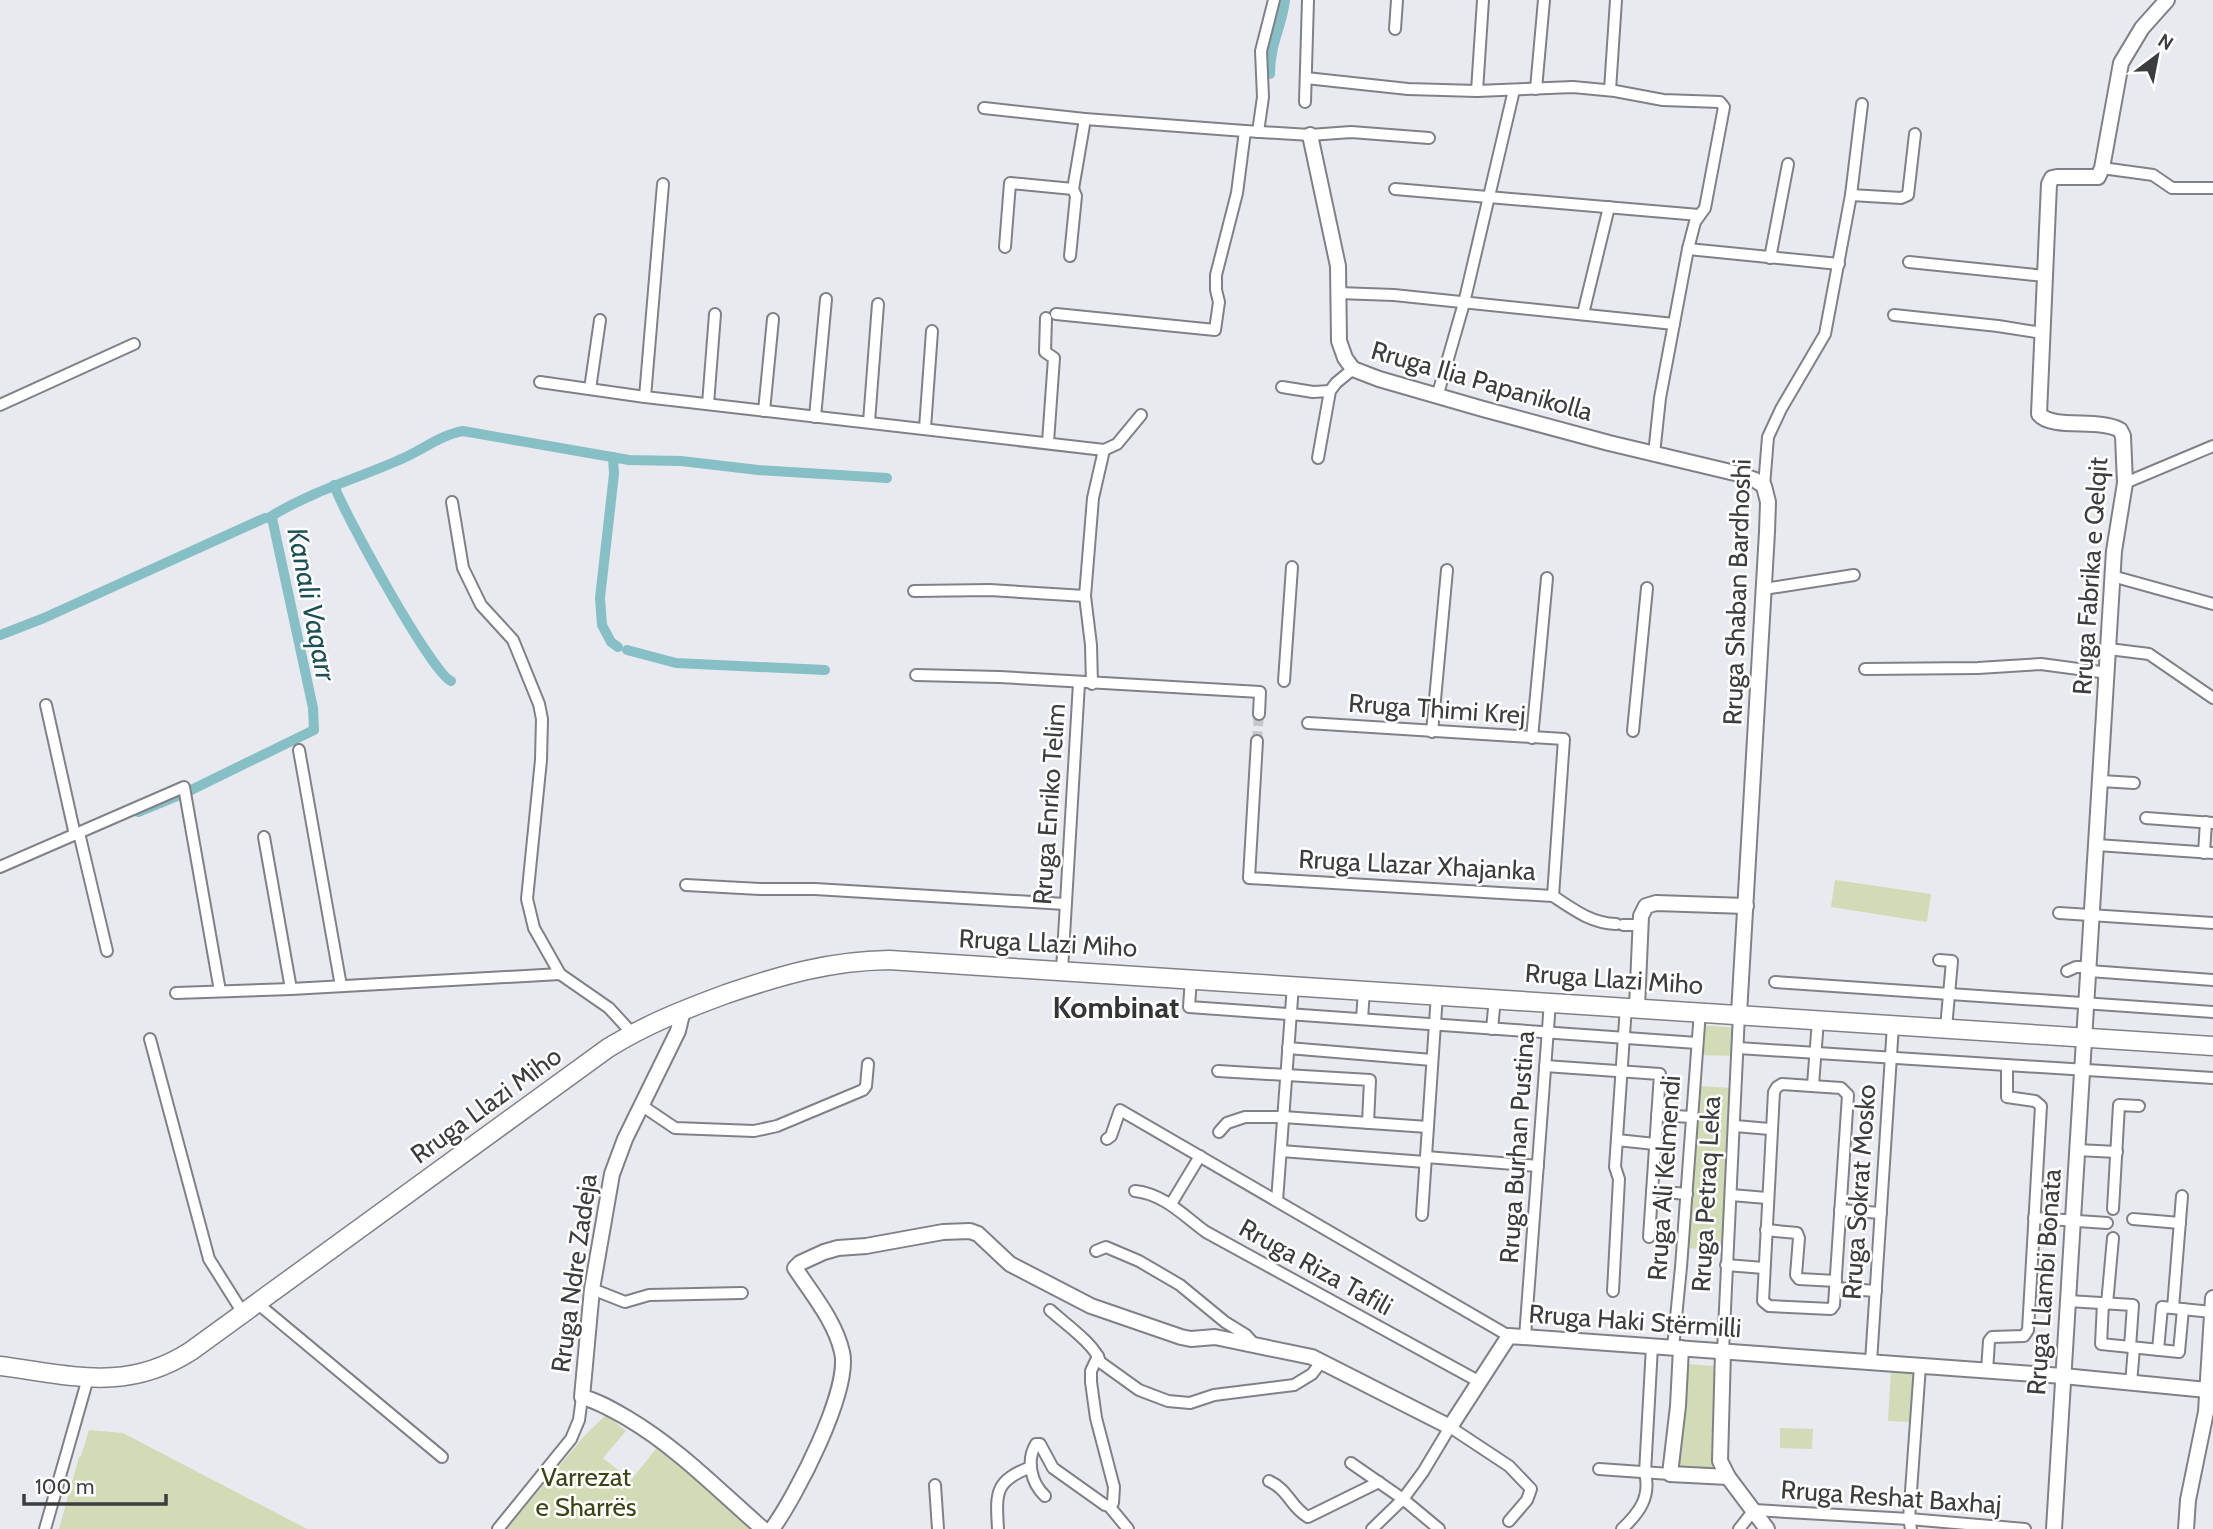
<svg xmlns="http://www.w3.org/2000/svg" width="2213" height="1529" font-family="Cabin,sans-serif">
  <rect width="100%" height="100%" fill="#e9eaf0"/>
  <g fill="#d1dbb5">
    <path d="M 1835,880 L 1931,894 L 1927,922 L 1831,907 Z"/>
    <path d="M 1698,1025 L 1739,1028 L 1738,1056 L 1697,1055 Z"/>
    <path d="M 1699,1086 L 1732,1088 L 1721,1251 L 1689,1248 Z"/>
    <path d="M 1688,1364 L 1714,1366 L 1716,1368 L 1712,1471 L 1677,1472 L 1685,1367 Z"/>
    <path d="M 1891,1370 L 1915,1372 L 1912,1422 L 1888,1421 Z"/>
    <path d="M 606,1415 L 626,1431 L 603,1458 L 631,1480 L 659,1445 L 756,1529 L 507,1529 L 585,1435 Z"/>
    <path d="M 1780,1428 L 1813,1429 L 1812,1449 L 1780,1448 Z"/>
    <path d="M 89,1430 L 123,1433 L 307,1529 L 59,1529 L 79,1457 L 81,1456 Z"/>
  </g>
  <g fill="none" stroke-linecap="round" stroke-linejoin="round">
    <g stroke="#86c0c6" stroke-width="10">
      <path d="M 1270,74 C 1270,43 1282,27 1285,0"/>
      <path d="M 613,457 L 614,474 L 600,598 L 602,625 L 611,642 L 618,647"/>
      <path d="M 334,485 C 343,512 433,675 451,681"/>
      <path d="M 270,517 C 310,492 356,479 399,460 C 421,451 440,435 463,431 L 629,460 L 681,461 L 758,470 L 887,478"/>
      <path d="M 0,635 L 44,618 L 265,518 L 272,518 L 313,708 L 314,730 L 189,791"/>
      <path d="M 627,650 L 676,663 L 825,670"/>
      <path d="M 138,812 L 177,796"/>
    </g>
    <path stroke="#c6c7cd" stroke-width="10" stroke-dasharray="10 5" stroke-linecap="butt" d="M 1257,741 L 1259,714"/>
    <g stroke="#808186" stroke-width="14">
      <g id="minor">
        <path d="M 1395,29 L 1397,0"/>
        <path d="M 1306,78 L 1408,89 L 1477,91 L 1573,87 L 1615,91 L 1663,100 L 1720,102 L 1724,107 L 1705,208 L 1695,222 L 1688,249 L 1660,398 L 1654,454"/>
        <path d="M 1536,89 L 1544,0"/>
        <path d="M 1610,90 L 1616,0"/>
        <path d="M 1477,91 L 1483,0"/>
        <path d="M 1305,102 L 1308,0"/>
        <path d="M 984,108 L 1085,119 L 1245,131 L 1310,135 L 1351,132 L 1429,138"/>
        <path d="M 1258,132 L 1263,97 L 1261,51 L 1274,0"/>
        <path d="M 2102,168 L 2153,175 L 2172,188 L 2213,188"/>
        <path d="M 1395,189 L 1699,215"/>
        <path d="M 1851,195 L 1901,198 L 1908,195 L 1915,134"/>
        <path d="M 1005,247 L 1010,183 L 1073,189 L 1085,119"/>
        <path d="M 1688,249 L 1839,264"/>
        <path d="M 1070,256 L 1076,196 L 1073,189"/>
        <path d="M 1770,258 L 1788,164"/>
        <path d="M 1909,262 L 2045,276"/>
        <path d="M 1338,293 L 1394,295 L 1674,324"/>
        <path d="M 1056,314 L 1215,330 L 1219,302 L 1216,290 L 1216,275 L 1237,193 L 1245,131"/>
        <path d="M 1583,314 L 1609,207"/>
        <path d="M 1894,315 L 1998,326 L 2042,333"/>
        <path d="M 1046,318 L 1045,352 L 1054,358 L 1048,442"/>
        <path d="M 540,382 L 645,397 L 1104,450"/>
        <path d="M 1282,387 L 1313,392 L 1330,391"/>
        <path d="M 590,389 L 600,320"/>
        <path d="M 645,397 L 663,184"/>
        <path d="M 1437,397 L 1464,303 L 1514,90"/>
        <path d="M 708,404 L 715,314"/>
        <path d="M 0,405 L 134,344"/>
        <path d="M 764,411 L 773,319"/>
        <path d="M 815,417 L 826,299"/>
        <path d="M 869,422 L 878,304"/>
        <path d="M 925,428 L 932,331"/>
        <path d="M 1318,458 L 1330,391 L 1336,383 L 1353,369"/>
        <path d="M 2125,483 L 2213,446"/>
        <path d="M 1764,486 L 1768,437 L 1781,409 L 1825,334 L 1851,195 L 1862,104"/>
        <path d="M 452,502 L 463,568 L 481,605 L 513,640 L 539,704 L 542,719 L 541,760 L 527,899 L 534,928 L 560,974 L 609,1008 L 632,1033"/>
        <path d="M 2112,576 L 2213,604"/>
        <path d="M 1764,589 L 1854,575"/>
        <path d="M 914,591 L 990,590 L 1085,596"/>
        <path d="M 2109,649 L 2149,654 L 2213,698"/>
        <path d="M 1865,669 L 1978,668 L 2041,664 L 2108,673"/>
        <path d="M 916,675 L 999,677 L 1260,692 L 1259,714"/>
        <path d="M 1284,681 L 1292,567"/>
        <path d="M 1092,684 L 1091,645 L 1085,596 L 1093,498 L 1104,450 L 1117,444 L 1141,415"/>
        <path d="M 46,705 L 75,835"/>
        <path d="M 1308,723 L 1564,739 L 1553,896"/>
        <path d="M 1633,731 L 1647,588"/>
        <path d="M 1432,732 L 1447,570"/>
        <path d="M 1532,738 L 1547,578"/>
        <path d="M 1257,741 L 1249,878 L 1553,896 C 1574,910 1591,923 1616,924"/>
        <path d="M 299,750 L 341,986"/>
        <path d="M 2101,781 L 2134,783"/>
        <path d="M 2146,818 L 2213,823"/>
        <path d="M 79,833 L 107,951"/>
        <path d="M 264,837 L 291,989"/>
        <path d="M 2097,845 L 2213,853"/>
        <path d="M 2204,853 L 2206,822"/>
        <path d="M 0,867 L 184,787 L 220,991"/>
        <path d="M 686,885 L 760,889 L 815,889 L 1065,904"/>
        <path d="M 2059,913 L 2213,923"/>
        <path d="M 1623,925 L 1640,925"/>
        <path d="M 1939,960 L 1952,961 L 1946,1028"/>
        <path d="M 1062,970 L 1079,683"/>
        <path d="M 2067,971 L 2076,967 L 2089,967"/>
        <path d="M 2089,971 L 2213,980"/>
        <path d="M 1191,978 L 1189,1007 L 1697,1043"/>
        <path d="M 1775,982 L 2213,1012"/>
        <path d="M 176,993 L 291,989 L 560,974"/>
        <path d="M 1362,1019 L 1364,990"/>
        <path d="M 1492,1029 L 1495,998"/>
        <path d="M 150,1039 L 209,1259 L 243,1313"/>
        <path d="M 1288,1048 L 1432,1060"/>
        <path d="M 1738,1048 L 2213,1078"/>
        <path d="M 1545,1066 L 1660,1074 L 1649,1237"/>
        <path d="M 1218,1071 L 1370,1080 L 1368,1123"/>
        <path d="M 1782,1084 L 1841,1088 L 1848,1095 L 1834,1305 L 1831,1309 L 1769,1306 L 1763,1301 L 1774,1092 L 1777,1087 Z"/>
        <path d="M 1813,1085 L 1818,1020"/>
        <path d="M 641,1105 L 675,1128 L 754,1131 L 777,1126 L 863,1090 L 866,1086 L 868,1064"/>
        <path d="M 1657,1115 L 1692,1117"/>
        <path d="M 1735,1126 L 1770,1129"/>
        <path d="M 1219,1132 L 1227,1123 L 1245,1117 L 1283,1117 L 1428,1127"/>
        <path d="M 1107,1139 L 1111,1136 L 1120,1110 L 1509,1336"/>
        <path d="M 1617,1140 L 1655,1144"/>
        <path d="M 2077,1150 L 2117,1152"/>
        <path d="M 1281,1151 L 1425,1162"/>
        <path d="M 1426,1157 L 1538,1166"/>
        <path d="M 1135,1191 C 1164,1194 1184,1216 1206,1232 L 1478,1381"/>
        <path d="M 1652,1191 L 1687,1194"/>
        <path d="M 1731,1195 L 1767,1198"/>
        <path d="M 1277,1201 L 1293,985"/>
        <path d="M 1171,1204 L 1200,1156"/>
        <path d="M 2113,1209 L 2119,1105 L 2139,1106"/>
        <path d="M 1840,1210 L 1881,1213"/>
        <path d="M 1422,1215 L 1437,994"/>
        <path d="M 2034,1218 L 2107,1223"/>
        <path d="M 2133,1219 L 2180,1223"/>
        <path d="M 1766,1230 L 1797,1233 L 1799,1238 L 1796,1275 L 1799,1279 L 1836,1281"/>
        <path d="M 1096,1251 L 1106,1247 L 1139,1261 L 1180,1285 L 1225,1322 L 1246,1335 L 1255,1345"/>
        <path d="M 1726,1265 L 1764,1268"/>
        <path d="M 1836,1288 L 1876,1291"/>
        <path d="M 592,1289 L 625,1302 L 649,1295 L 742,1293"/>
        <path d="M 1613,1291 L 1619,1179 L 1615,1167 L 1626,1006"/>
        <path d="M 2068,1301 L 2133,1305 L 2130,1347"/>
        <path d="M 257,1303 L 442,1457"/>
        <path d="M 2103,1303 L 2101,1344 L 2179,1352 L 2183,1309"/>
        <path d="M 2107,1304 L 2113,1238"/>
        <path d="M 2173,1308 L 2182,1196"/>
        <path d="M 1050,1310 C 1063,1322 1096,1345 1100,1362 L 1139,1390 L 1168,1401 L 1190,1403 L 1214,1395 L 1294,1385 L 1312,1374 L 1322,1361"/>
        <path d="M 1525,1337 L 1550,1002"/>
        <path d="M 1673,1348 L 1681,1267 L 1700,1011"/>
        <path d="M 2158,1350 L 2162,1307 L 2212,1312"/>
        <path d="M 1723,1351 L 1739,1014"/>
        <path d="M 1098,1356 L 1091,1371 L 1091,1382 L 1096,1418 L 1114,1487 L 1113,1503 L 1109,1506"/>
        <path d="M 1871,1362 L 1893,1025"/>
        <path d="M 1987,1371 L 1989,1341 L 1992,1337 L 2024,1336 L 2028,1330 L 2041,1106 L 2035,1101 L 2007,1097 L 2007,1065"/>
        <path d="M 2131,1383 L 2134,1348"/>
        <path d="M 1351,1463 L 1403,1499 L 1439,1529"/>
        <path d="M 1599,1469 L 1670,1474"/>
        <path d="M 1269,1481 C 1289,1490 1291,1508 1308,1517 L 1379,1482"/>
        <path d="M 935,1485 L 938,1529"/>
        <path d="M 1045,1496 C 1031,1483 1026,1460 1036,1444 L 1040,1444 L 1053,1468 L 1105,1505 L 1109,1506 L 1128,1529"/>
        <path d="M 45,1529 L 88,1378"/>
        <path d="M 498,1529 L 571,1439 L 579,1420 L 582,1397"/>
        <path d="M 998,1529 C 996,1493 994,1481 1031,1467"/>
        <path d="M 1372,1529 L 1403,1499 L 1423,1472 L 1450,1427 L 1509,1466 L 1531,1489 L 1527,1500 L 1509,1521"/>
        <path d="M 1622,1529 C 1639,1513 1651,1497 1645,1473 L 1652,1346"/>
        <path d="M 1739,1529 L 1754,1510 L 1909,1519 L 2025,1529"/>
        <path d="M 1911,1529 L 1909,1519 L 1920,1366"/>
      </g>
    </g>
    <g stroke="#808186" stroke-width="18">
      <g id="tertiary">
        <path d="M 1310,135 L 1338,266 L 1339,341 L 1345,358 L 1353,369 L 1379,379 L 1483,409 L 1609,443 L 1739,474 L 1755,480 L 1764,486 L 1768,502 L 1767,532 L 1739,1014"/>
        <path d="M 1637,1007 L 1641,916 L 1646,906 L 1656,903 L 1746,906"/>
        <path d="M 683,1010 L 678,1031 L 625,1139 L 612,1174 L 592,1289 L 582,1397 C 598,1401 613,1410 627,1418 C 678,1448 718,1490 763,1529"/>
        <path d="M 1681,1348 L 1678,1406 L 1670,1474 L 1728,1477"/>
        <path d="M 1723,1351 L 1720,1461 L 1728,1477 L 1767,1529"/>
        <path d="M 772,1529 C 796,1496 851,1390 842,1352 C 835,1321 812,1294 795,1268 L 800,1263 L 824,1252 L 838,1248 L 866,1246 L 943,1232 L 970,1231 L 978,1234 L 1010,1264 L 1091,1306 L 1181,1337 L 1191,1339 L 1215,1337 L 1312,1357 L 1450,1427 L 1509,1336 L 2063,1376 L 2207,1390"/>
        <path d="M 2054,1529 L 2114,551 L 2125,483 L 2123,436 L 2120,430 C 2099,418 2052,430 2039,414 L 2049,184 L 2052,178 L 2057,177 L 2098,177 L 2102,168 L 2121,63 L 2142,28 L 2167,0"/>
        <path d="M 2186,1529 L 2188,1500 L 2206,1412 L 2213,1298"/>
      </g>
    </g>
    <g stroke="#808186" stroke-width="21">
      <path id="primary" d="M 0,1366 C 71,1375 126,1393 191,1351 L 608,1048 C 647,1024 683,1010 726,994 C 782,975 829,961 889,960 L 2213,1046"/>
    </g>
    <use href="#minor" stroke="#fff" stroke-width="10"/>
    <use href="#tertiary" stroke="#fff" stroke-width="14"/>
    <use href="#primary" stroke="#fff" stroke-width="18"/>
  </g>
  <g text-anchor="middle" stroke-width="5" stroke-linejoin="round" paint-order="stroke">
    <g font-size="26" fill="#3c3d3f" stroke="#fff">
      <text transform="translate(1482 381) rotate(16)" y="9">Rruga Ilia Papanikolla</text>
      <text transform="translate(2090 576) rotate(-86)" y="9">Rruga Fabrika e Qelqit</text>
      <text transform="translate(1737 592) rotate(-88)" y="9">Rruga Shaban Bardhoshi</text>
      <text transform="translate(1437 709) rotate(4)" y="9">Rruga Thimi Krej</text>
      <text transform="translate(1049 804) rotate(-86)" y="9">Rruga Enriko Telim</text>
      <text transform="translate(1417 865) rotate(3)" y="9">Rruga Llazar Xhajanka</text>
      <text transform="translate(1048 943) rotate(3)" y="9">Rruga Llazi Miho</text>
      <text transform="translate(1614 979) rotate(4)" y="9">Rruga Llazi Miho</text>
      <text transform="translate(486 1105) rotate(-36)" y="9">Rruga Llazi Miho</text>
      <text transform="translate(1517 1147) rotate(-86)" y="9">Rruga Burhan Pustina</text>
      <text transform="translate(1664 1178) rotate(-86)" y="9">Rruga Ali Kelmendi</text>
      <text transform="translate(1859 1192) rotate(-86)" y="9">Rruga Sokrat Mosko</text>
      <text transform="translate(1706 1194) rotate(-87)" y="9">Rruga Petraq Leka</text>
      <text transform="translate(1316 1267) rotate(29)" y="9">Rruga Riza Tafili</text>
      <text transform="translate(574 1273) rotate(-82)" y="9">Rruga Ndre Zadeja</text>
      <text transform="translate(2044 1282) rotate(-86)" y="9">Rruga Llambi Bonata</text>
      <text transform="translate(1635 1321) rotate(4)" y="9">Rruga Haki Stërmilli</text>
      <text transform="translate(1891 1497) rotate(4)" y="9">Rruga Reshat Baxhaj</text>
    </g>
    <g font-size="26" fill="#3b4413" stroke="#fff">
      <text x="586" y="1486">Varrezat<tspan x="586" dy="30">e Sharrës</tspan></text>
    </g>
    <g font-size="28" font-style="italic" fill="#1d5054" stroke="#fff">
      <text transform="translate(312 604) rotate(79)" y="10">Kanali Vaqarr</text>
    </g>
    <g font-size="30" font-weight="bold" fill="#343539" stroke="#fff">
      <text x="1116" y="1018">Kombinat</text>
    </g>
  </g>
  <g transform="translate(2157 56) rotate(32)" stroke="#ffffff" stroke-width="5" paint-order="stroke">
  <path d="M0-5L12 26L0 18L-12 26Z" fill="#3c3d3f"/>
  <text y="-10" font-size="19" font-weight="bold" text-anchor="middle" fill="#3c3d3f">N</text>
  </g>
  <path d="M24 1494v10h142v-10" fill="none" stroke="#3c3d3f" stroke-width="3.5"/>
  <text x="35" y="1494" font-size="21" fill="#3c3d3f" stroke="#ffffff" stroke-width="5" paint-order="stroke">100 m</text>
</svg>
